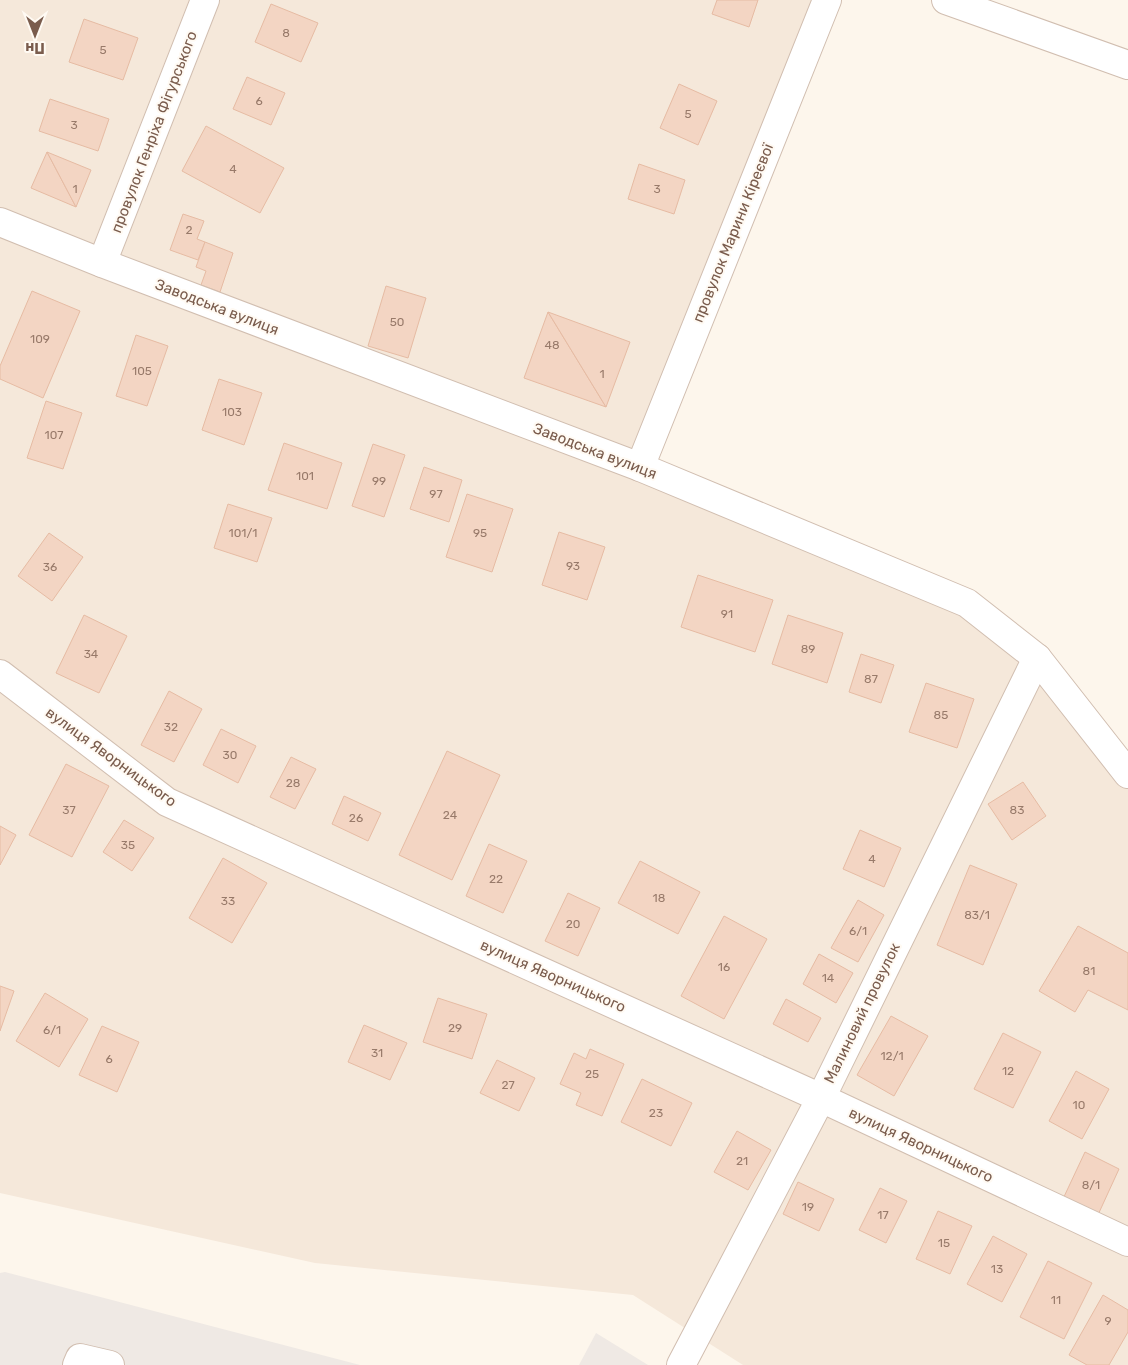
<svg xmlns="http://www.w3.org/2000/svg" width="1128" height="1365" font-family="Rubik,sans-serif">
  <rect width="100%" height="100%" fill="#fdf6ec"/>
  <path fill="#f5e8da" d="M 0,0 L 827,0 L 640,467 L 967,603 L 1128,774 L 1128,1365 L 743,1365 L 633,1295 L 315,1263 L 0,1193 Z"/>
  <g fill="#efe9e4">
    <path d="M 5,1272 L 360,1365 L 0,1365 L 0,1273 Z"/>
    <path d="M 596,1333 L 648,1365 L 579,1365 Z"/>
  </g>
  <g fill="#f3d5c3" stroke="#e6bba3">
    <path d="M 717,0 L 758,0 L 749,27 L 712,14 Z"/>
    <path d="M 271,4 L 318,23 L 301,62 L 255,42 Z"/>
    <path d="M 84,19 L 138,38 L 123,80 L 69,62 Z"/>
    <path d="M 247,77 L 285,93 L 271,125 L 233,109 Z"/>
    <path d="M 679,84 L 717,101 L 698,145 L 660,128 Z"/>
    <path d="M 50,99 L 109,119 L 98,151 L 39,131 Z"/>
    <path d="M 206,126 L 284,168 L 260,213 L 182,171 Z"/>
    <path d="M 47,152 L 76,207 L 31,188 Z"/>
    <path d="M 47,152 L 91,170 L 76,207 Z"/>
    <path d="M 639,164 L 685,180 L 674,214 L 628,199 Z"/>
    <path d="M 183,214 L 204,221 L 197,239 L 205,242 L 198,260 L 170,250 Z"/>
    <path d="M 205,242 L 233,253 L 220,292 L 201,285 L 206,271 L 196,267 Z"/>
    <path d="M 386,286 L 426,298 L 408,358 L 368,346 Z"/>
    <path d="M 32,291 L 80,311 L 43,398 L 0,379 L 0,366 Z"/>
    <path d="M 548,312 L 606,407 L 524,378 Z"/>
    <path d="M 548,312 L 630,342 L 606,407 Z"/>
    <path d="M 136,335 L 168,346 L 147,406 L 116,396 Z"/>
    <path d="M 219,379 L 262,393 L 244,445 L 202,430 Z"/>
    <path d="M 46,401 L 82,413 L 63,469 L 27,458 Z"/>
    <path d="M 284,443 L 342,463 L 327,509 L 268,490 Z"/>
    <path d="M 373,444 L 405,455 L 384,517 L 352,506 Z"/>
    <path d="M 424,467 L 462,480 L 449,522 L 410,509 Z"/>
    <path d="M 467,494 L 513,509 L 492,572 L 446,557 Z"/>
    <path d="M 228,504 L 272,518 L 257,562 L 214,548 Z"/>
    <path d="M 559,532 L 605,547 L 587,600 L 542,585 Z"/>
    <path d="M 49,533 L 83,557 L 52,601 L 18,576 Z"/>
    <path d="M 698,575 L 773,600 L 755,652 L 681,627 Z"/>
    <path d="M 84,615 L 127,636 L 99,693 L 56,673 Z"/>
    <path d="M 788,615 L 843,633 L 827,683 L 772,664 Z"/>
    <path d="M 861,654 L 894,665 L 881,703 L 849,692 Z"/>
    <path d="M 926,683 L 974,699 L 957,748 L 909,732 Z"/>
    <path d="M 169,691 L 202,709 L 174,762 L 141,745 Z"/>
    <path d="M 221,729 L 256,746 L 238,783 L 203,765 Z"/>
    <path d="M 447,751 L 500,775 L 452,880 L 399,855 Z"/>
    <path d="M 291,757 L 316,769 L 295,809 L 270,797 Z"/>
    <path d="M 66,764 L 109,786 L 72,857 L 29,835 Z"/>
    <path d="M 1023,782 L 1046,816 L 1012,840 L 988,804 Z"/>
    <path d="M 344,796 L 381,813 L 368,841 L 332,824 Z"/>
    <path d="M 124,820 L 154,838 L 132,871 L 103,852 Z"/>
    <path d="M 0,826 L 16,835 L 0,865 Z"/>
    <path d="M 860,830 L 901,848 L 884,887 L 843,869 Z"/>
    <path d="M 489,844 L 527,861 L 503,913 L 466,896 Z"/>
    <path d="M 223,858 L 267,883 L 232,943 L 189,918 Z"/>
    <path d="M 640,861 L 700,892 L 678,934 L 618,903 Z"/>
    <path d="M 970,865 L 1017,884 L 983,965 L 937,945 Z"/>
    <path d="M 568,893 L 600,908 L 578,956 L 545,941 Z"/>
    <path d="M 858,900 L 884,915 L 858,962 L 831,948 Z"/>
    <path d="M 724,916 L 767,939 L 724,1019 L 681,996 Z"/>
    <path d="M 1078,926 L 1128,953 L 1128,1010 L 1088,990 L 1075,1012 L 1039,991 Z"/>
    <path d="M 819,954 L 853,973 L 836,1003 L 803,984 Z"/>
    <path d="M 0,986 L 14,991 L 0,1031 Z"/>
    <path d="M 45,993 L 88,1019 L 59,1067 L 16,1041 Z"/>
    <path d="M 438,998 L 487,1014 L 472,1059 L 423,1042 Z"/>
    <path d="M 786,999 L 821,1018 L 808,1042 L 773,1024 Z"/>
    <path d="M 891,1016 L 928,1036 L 894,1096 L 857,1075 Z"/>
    <path d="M 364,1025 L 407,1043 L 390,1080 L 348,1062 Z"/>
    <path d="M 102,1026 L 139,1042 L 117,1092 L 79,1075 Z"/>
    <path d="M 1003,1033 L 1041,1052 L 1013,1108 L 974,1089 Z"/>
    <path d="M 590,1049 L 624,1064 L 602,1116 L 576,1105 L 581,1093 L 560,1084 L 574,1053 L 586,1059 Z"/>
    <path d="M 497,1060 L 535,1078 L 519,1111 L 480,1093 Z"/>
    <path d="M 1076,1071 L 1109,1089 L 1082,1139 L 1049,1121 Z"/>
    <path d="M 642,1079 L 692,1103 L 671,1146 L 621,1122 Z"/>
    <path d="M 737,1131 L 771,1150 L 748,1190 L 714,1172 Z"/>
    <path d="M 1085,1152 L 1119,1169 L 1097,1217 L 1062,1201 Z"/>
    <path d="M 798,1182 L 834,1199 L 819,1231 L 783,1214 Z"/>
    <path d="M 880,1188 L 907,1201 L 886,1243 L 859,1230 Z"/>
    <path d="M 938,1211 L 972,1226 L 950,1274 L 916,1259 Z"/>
    <path d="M 993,1236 L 1027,1254 L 1002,1302 L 967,1284 Z"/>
    <path d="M 1048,1261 L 1092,1283 L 1064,1339 L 1020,1317 Z"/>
    <path d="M 1103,1295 L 1128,1310 L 1128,1332 L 1109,1365 L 1087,1365 L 1069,1355 Z"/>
  </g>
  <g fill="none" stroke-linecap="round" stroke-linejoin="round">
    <g stroke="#d1beb0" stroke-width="30">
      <g id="minor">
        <path d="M 946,0 L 1128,65"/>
        <path d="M 0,222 L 102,263 L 640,467 L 967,603 L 1037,658 L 1128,774"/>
        <path d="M 102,263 L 205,0"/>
        <path d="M 640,467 L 827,0"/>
        <path d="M 0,674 L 167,802 L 821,1098 L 1128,1242"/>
        <path d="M 77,1365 L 80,1358 L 110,1365"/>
        <path d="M 681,1365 L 821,1098 L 1037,658"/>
      </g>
    </g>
    <use href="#minor" stroke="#fff" stroke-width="28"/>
  </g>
  <g text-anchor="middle" stroke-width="4" stroke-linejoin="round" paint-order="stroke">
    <g font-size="12" fill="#987a6a">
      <text x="286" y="37">8</text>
      <text x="103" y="54">5</text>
      <text x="259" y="105">6</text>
      <text x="688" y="118">5</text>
      <text x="74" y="129">3</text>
      <text x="233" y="173">4</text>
      <text x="75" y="193">1</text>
      <text x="657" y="193">3</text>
      <text x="189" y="234">2</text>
      <text x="397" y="326">50</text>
      <text x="40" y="343">109</text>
      <text x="552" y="349">48</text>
      <text x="142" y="375">105</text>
      <text x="602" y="378">1</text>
      <text x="232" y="416">103</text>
      <text x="54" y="439">107</text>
      <text x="305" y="480">101</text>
      <text x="379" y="485">99</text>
      <text x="436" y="498">97</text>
      <text x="243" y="537">101/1</text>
      <text x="480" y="537">95</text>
      <text x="573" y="570">93</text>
      <text x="50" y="571">36</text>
      <text x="727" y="618">91</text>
      <text x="808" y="653">89</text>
      <text x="91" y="658">34</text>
      <text x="871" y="683">87</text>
      <text x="941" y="719">85</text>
      <text x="171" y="731">32</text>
      <text x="230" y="759">30</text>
      <text x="293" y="787">28</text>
      <text x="69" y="814">37</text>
      <text x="1017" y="814">83</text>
      <text x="450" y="819">24</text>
      <text x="356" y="822">26</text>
      <text x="128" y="849">35</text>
      <text x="872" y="863">4</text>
      <text x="496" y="883">22</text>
      <text x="659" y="902">18</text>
      <text x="228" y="905">33</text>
      <text x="977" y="919">83/1</text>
      <text x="573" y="928">20</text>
      <text x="858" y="935">6/1</text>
      <text x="724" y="971">16</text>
      <text x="1089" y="975">81</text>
      <text x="828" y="982">14</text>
      <text x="455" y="1032">29</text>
      <text x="52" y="1034">6/1</text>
      <text x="377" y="1057">31</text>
      <text x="892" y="1060">12/1</text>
      <text x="109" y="1063">6</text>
      <text x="1008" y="1075">12</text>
      <text x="592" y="1078">25</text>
      <text x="508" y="1089">27</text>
      <text x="1079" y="1109">10</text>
      <text x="656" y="1117">23</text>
      <text x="742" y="1165">21</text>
      <text x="1091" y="1189">8/1</text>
      <text x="808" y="1211">19</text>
      <text x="883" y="1219">17</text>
      <text x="944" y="1247">15</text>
      <text x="997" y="1273">13</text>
      <text x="1056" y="1304">11</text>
      <text x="1108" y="1325">9</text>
    </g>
    <g font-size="15" fill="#7a5c4d" stroke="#fffaf3">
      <text transform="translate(154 132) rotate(-69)" y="5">провулок Генріха Фігурського</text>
      <text transform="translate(733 233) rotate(-68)" y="5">провулок Марини Кіреєвої</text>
      <text transform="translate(217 307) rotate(21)" y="5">Заводська вулиця</text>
      <text transform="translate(595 451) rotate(21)" y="5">Заводська вулиця</text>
      <text transform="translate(111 757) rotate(36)" y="5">вулиця Яворницького</text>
      <text transform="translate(553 976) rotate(24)" y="5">вулиця Яворницького</text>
      <text transform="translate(862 1013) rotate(-64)" y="5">Малиновий провулок</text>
      <text transform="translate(921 1145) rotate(25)" y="5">вулиця Яворницького</text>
    </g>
  </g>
  <g transform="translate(35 35) rotate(180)" stroke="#fffaf3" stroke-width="4" paint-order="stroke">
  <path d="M0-4L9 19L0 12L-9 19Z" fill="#7a5c4d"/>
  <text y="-8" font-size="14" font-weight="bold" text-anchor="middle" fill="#7a5c4d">Пн</text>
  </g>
</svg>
